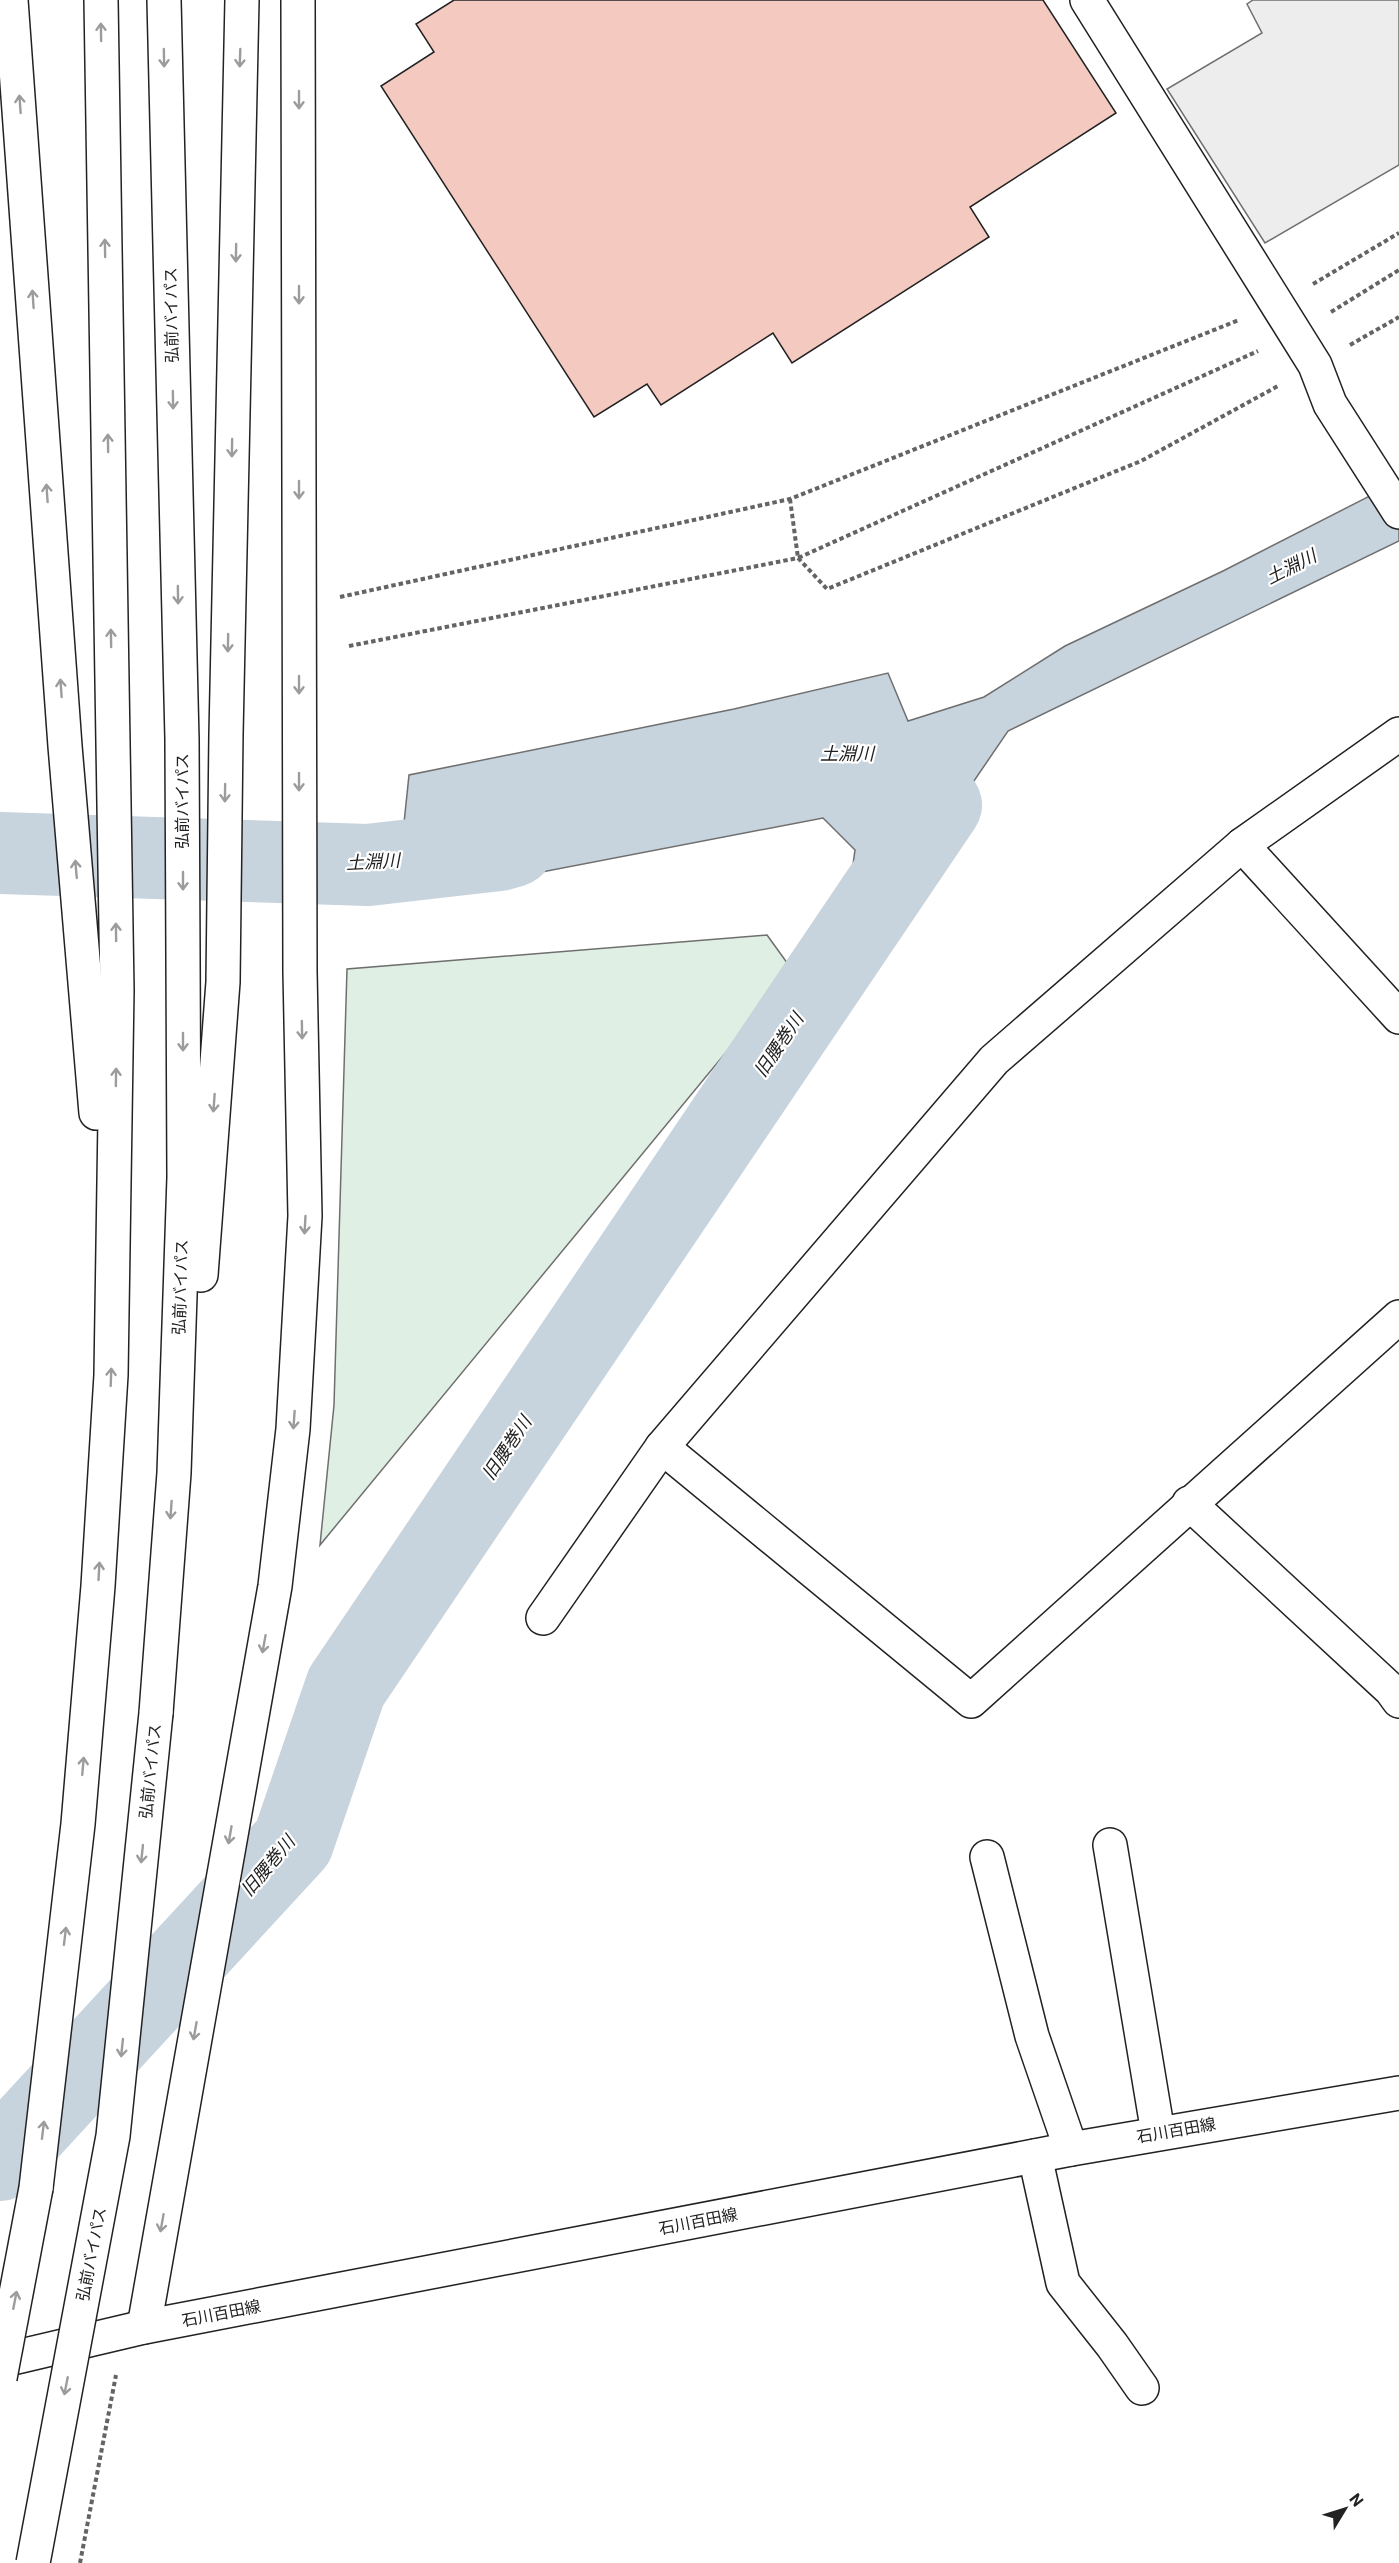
<svg xmlns="http://www.w3.org/2000/svg" width="1399" height="2563" font-family="Roboto,'Noto Sans JP',sans-serif">
  <rect width="100%" height="100%" fill="#fff"/>
  <path fill="#e0efe3" stroke="#6f6f6f" stroke-width="1.5" d="M 767,935 L 793,971 L 320,1545 L 334,1405 L 347,969 Z"/>
  <path fill="#ededed" stroke="#6f6f6f" stroke-width="1.5" d="M 1253,0 L 1399,0 L 1399,165 L 1265,243 L 1167,89 L 1262,33 L 1247,4 Z"/>
  <path fill="#c7d3dd" stroke="#6f6f6f" stroke-width="1.5" d="M 1399,481 L 1399,541 L 1008,731 L 931,844 L 843,935 L 855,850 L 823,818 L 396,900 L 409,775 L 734,709 L 888,673 L 908,721 L 984,697 L 1065,646 L 1223,571 Z"/>
  <g fill="none" stroke-linecap="round" stroke-linejoin="round">
    <g stroke="#c7d3dd" stroke-width="82">
      <path d="M 0,853 L 368,865 L 499,850 L 513,846"/>
      <path d="M 0,2160 L 293,1842 L 346,1687 L 941,805"/>
    </g>
  </g>
  <path fill="#f3c9c0" stroke="#222" stroke-width="1.5" d="M 454,0 L 1043,0 L 1116,113 L 970,207 L 989,237 L 792,363 L 773,333 L 661,405 L 647,384 L 594,417 L 381,86 L 434,52 L 416,24 Z"/>
  <g fill="none" stroke-linecap="round" stroke-linejoin="round">
    <g stroke="#222" stroke-width="36">
      <g id="minor">
        <path d="M 1087,0 L 1315,365 L 1330,404 L 1399,512"/>
        <path d="M 1242,845 L 1399,1017"/>
        <path d="M 662,1447 L 971,1701 L 1399,1317"/>
        <path d="M 1189,1503 L 1391,1690 L 1399,1701"/>
        <path d="M 543,1618 L 662,1447 L 994,1060 L 1242,845 L 1399,734"/>
        <path d="M 1110,1845 L 1158,2133"/>
        <path d="M 987,1857 L 1032,2036 L 1071,2149"/>
        <path d="M 1035,2156 L 1063,2283 L 1112,2345 L 1142,2388"/>
        <path d="M 144,2327 L 275,1586 L 293,1429 L 305,1216 L 300,972 L 298,0"/>
      </g>
    </g>
    <g stroke="#222" stroke-width="36">
      <path id="major" d="M 0,2361 L 144,2327 L 1071,2149 L 1399,2093"/>
    </g>
    <g stroke="#222" stroke-width="36">
      <g id="highway">
        <path d="M 11,0 L 65,746 L 96,1113"/>
        <path d="M 201,1275 L 223,982 L 226,734 L 242,0"/>
        <path d="M 156,1713 L 174,1473 L 184,1177 L 182,739 L 164,0"/>
        <path d="M 36,2188 L 78,1824 L 98,1586 L 111,1375 L 117,990 L 101,0"/>
      </g>
    </g>
    <g stroke="#646464" stroke-width="4" stroke-dasharray="4.5 3" stroke-linecap="butt">
      <path d="M 1313,284 L 1399,233"/>
      <path d="M 1331,312 L 1399,270"/>
      <path d="M 1350,345 L 1399,317"/>
      <path d="M 790,499 L 798,558 L 1258,351"/>
      <path d="M 340,597 L 790,499 L 1239,320"/>
      <path d="M 349,646 L 798,558 L 827,589 L 1141,461 L 1278,386"/>
      <path d="M 80,2563 L 116,2375"/>
    </g>
    <use href="#minor" stroke="#fff" stroke-width="33"/>
    <use href="#major" stroke="#fff" stroke-width="33"/>
    <use href="#highway" stroke="#fff" stroke-width="33"/>
    <g stroke="#222" stroke-width="36" stroke-linecap="butt">
      <g id="highway-bridge">
        <path d="M 0,2378 L 36,2188"/>
        <path d="M 33,2563 L 113,2136 L 156,1713"/>
      </g>
    </g>
    <use href="#highway-bridge" stroke="#fff" stroke-width="33"/>
  </g>
  <defs><path id="oneway-shaft" d="M-6 0H5M1.5-3L5.5 0L1.5 3" fill="none" stroke-width="1.6" stroke-linecap="round" stroke-linejoin="round" transform="scale(1.5)"/></defs>
  <g stroke="#9c9c9c">
    <use href="#oneway-shaft" transform="translate(101 32) rotate(-91)"/>
    <use href="#oneway-shaft" transform="translate(164 58) rotate(89)"/>
    <use href="#oneway-shaft" transform="translate(240 58) rotate(92)"/>
    <use href="#oneway-shaft" transform="translate(299 100) rotate(90)"/>
    <use href="#oneway-shaft" transform="translate(20 104) rotate(-94)"/>
    <use href="#oneway-shaft" transform="translate(105 248) rotate(-91)"/>
    <use href="#oneway-shaft" transform="translate(236 253) rotate(91)"/>
    <use href="#oneway-shaft" transform="translate(299 295) rotate(90)"/>
    <use href="#oneway-shaft" transform="translate(33 299) rotate(-94)"/>
    <use href="#oneway-shaft" transform="translate(173 400) rotate(89)"/>
    <use href="#oneway-shaft" transform="translate(108 443) rotate(-91)"/>
    <use href="#oneway-shaft" transform="translate(232 448) rotate(91)"/>
    <use href="#oneway-shaft" transform="translate(299 490) rotate(90)"/>
    <use href="#oneway-shaft" transform="translate(47 493) rotate(-94)"/>
    <use href="#oneway-shaft" transform="translate(178 595) rotate(89)"/>
    <use href="#oneway-shaft" transform="translate(111 638) rotate(-91)"/>
    <use href="#oneway-shaft" transform="translate(228 643) rotate(91)"/>
    <use href="#oneway-shaft" transform="translate(299 685) rotate(90)"/>
    <use href="#oneway-shaft" transform="translate(61 688) rotate(-94)"/>
    <use href="#oneway-shaft" transform="translate(299 782) rotate(90)"/>
    <use href="#oneway-shaft" transform="translate(225 793) rotate(91)"/>
    <use href="#oneway-shaft" transform="translate(76 869) rotate(-95)"/>
    <use href="#oneway-shaft" transform="translate(183 881) rotate(90)"/>
    <use href="#oneway-shaft" transform="translate(116 932) rotate(-91)"/>
    <use href="#oneway-shaft" transform="translate(302 1030) rotate(89)"/>
    <use href="#oneway-shaft" transform="translate(183 1042) rotate(90)"/>
    <use href="#oneway-shaft" transform="translate(116 1077) rotate(-89)"/>
    <use href="#oneway-shaft" transform="translate(214 1103) rotate(94)"/>
    <use href="#oneway-shaft" transform="translate(305 1225) rotate(93)"/>
    <use href="#oneway-shaft" transform="translate(111 1377) rotate(-88)"/>
    <use href="#oneway-shaft" transform="translate(294 1420) rotate(94)"/>
    <use href="#oneway-shaft" transform="translate(171 1510) rotate(94)"/>
    <use href="#oneway-shaft" transform="translate(99 1571) rotate(-87)"/>
    <use href="#oneway-shaft" transform="translate(264 1644) rotate(100)"/>
    <use href="#oneway-shaft" transform="translate(83 1766) rotate(-85)"/>
    <use href="#oneway-shaft" transform="translate(230 1835) rotate(100)"/>
    <use href="#oneway-shaft" transform="translate(142 1854) rotate(96)"/>
    <use href="#oneway-shaft" transform="translate(65 1936) rotate(-83)"/>
    <use href="#oneway-shaft" transform="translate(195 2031) rotate(100)"/>
    <use href="#oneway-shaft" transform="translate(122 2048) rotate(96)"/>
    <use href="#oneway-shaft" transform="translate(43 2130) rotate(-83)"/>
    <use href="#oneway-shaft" transform="translate(162 2223) rotate(100)"/>
    <use href="#oneway-shaft" transform="translate(15 2300) rotate(-79)"/>
    <use href="#oneway-shaft" transform="translate(66 2386) rotate(101)"/>
  </g>
  <g text-anchor="middle" stroke-width="4.5" stroke-linejoin="round" paint-order="stroke">
    <g font-size="16" fill="#222" stroke="#fff">
      <text transform="translate(171 315) rotate(-91)" y="6">弘前バイパス</text>
      <text transform="translate(182 801) rotate(-90)" y="6">弘前バイパス</text>
      <text transform="translate(180 1287) rotate(-88)" y="6">弘前バイパス</text>
      <text transform="translate(150 1771) rotate(-84)" y="6">弘前バイパス</text>
      <text transform="translate(1176 2130) rotate(-10)" y="6">石川百田線</text>
      <text transform="translate(698 2221) rotate(-11)" y="6">石川百田線</text>
      <text transform="translate(91 2254) rotate(-79)" y="6">弘前バイパス</text>
      <text transform="translate(221 2313) rotate(-11)" y="6">石川百田線</text>
    </g>
    <g font-size="18" font-style="italic" fill="#222" stroke="#fff">
      <text transform="translate(1291 567) rotate(-27)" y="6">土淵川</text>
      <text x="847" y="760">土淵川</text>
      <text transform="translate(373 862) rotate(-3)" y="6">土淵川</text>
      <text transform="translate(779 1045) rotate(-56)" y="6">旧腰巻川</text>
      <text transform="translate(507 1448) rotate(-56)" y="6">旧腰巻川</text>
      <text transform="translate(268 1866) rotate(-50)" y="6">旧腰巻川</text>
    </g>
  </g>
  <g transform="translate(1345 2509) rotate(52)" stroke="#ffffff" stroke-width="4.5" paint-order="stroke">
  <path d="M0-4.5L10 22L0 15L-10 22Z" fill="#222222"/>
  <text y="-9" font-size="16" font-weight="bold" text-anchor="middle" fill="#222222">N</text>
  </g>
</svg>
